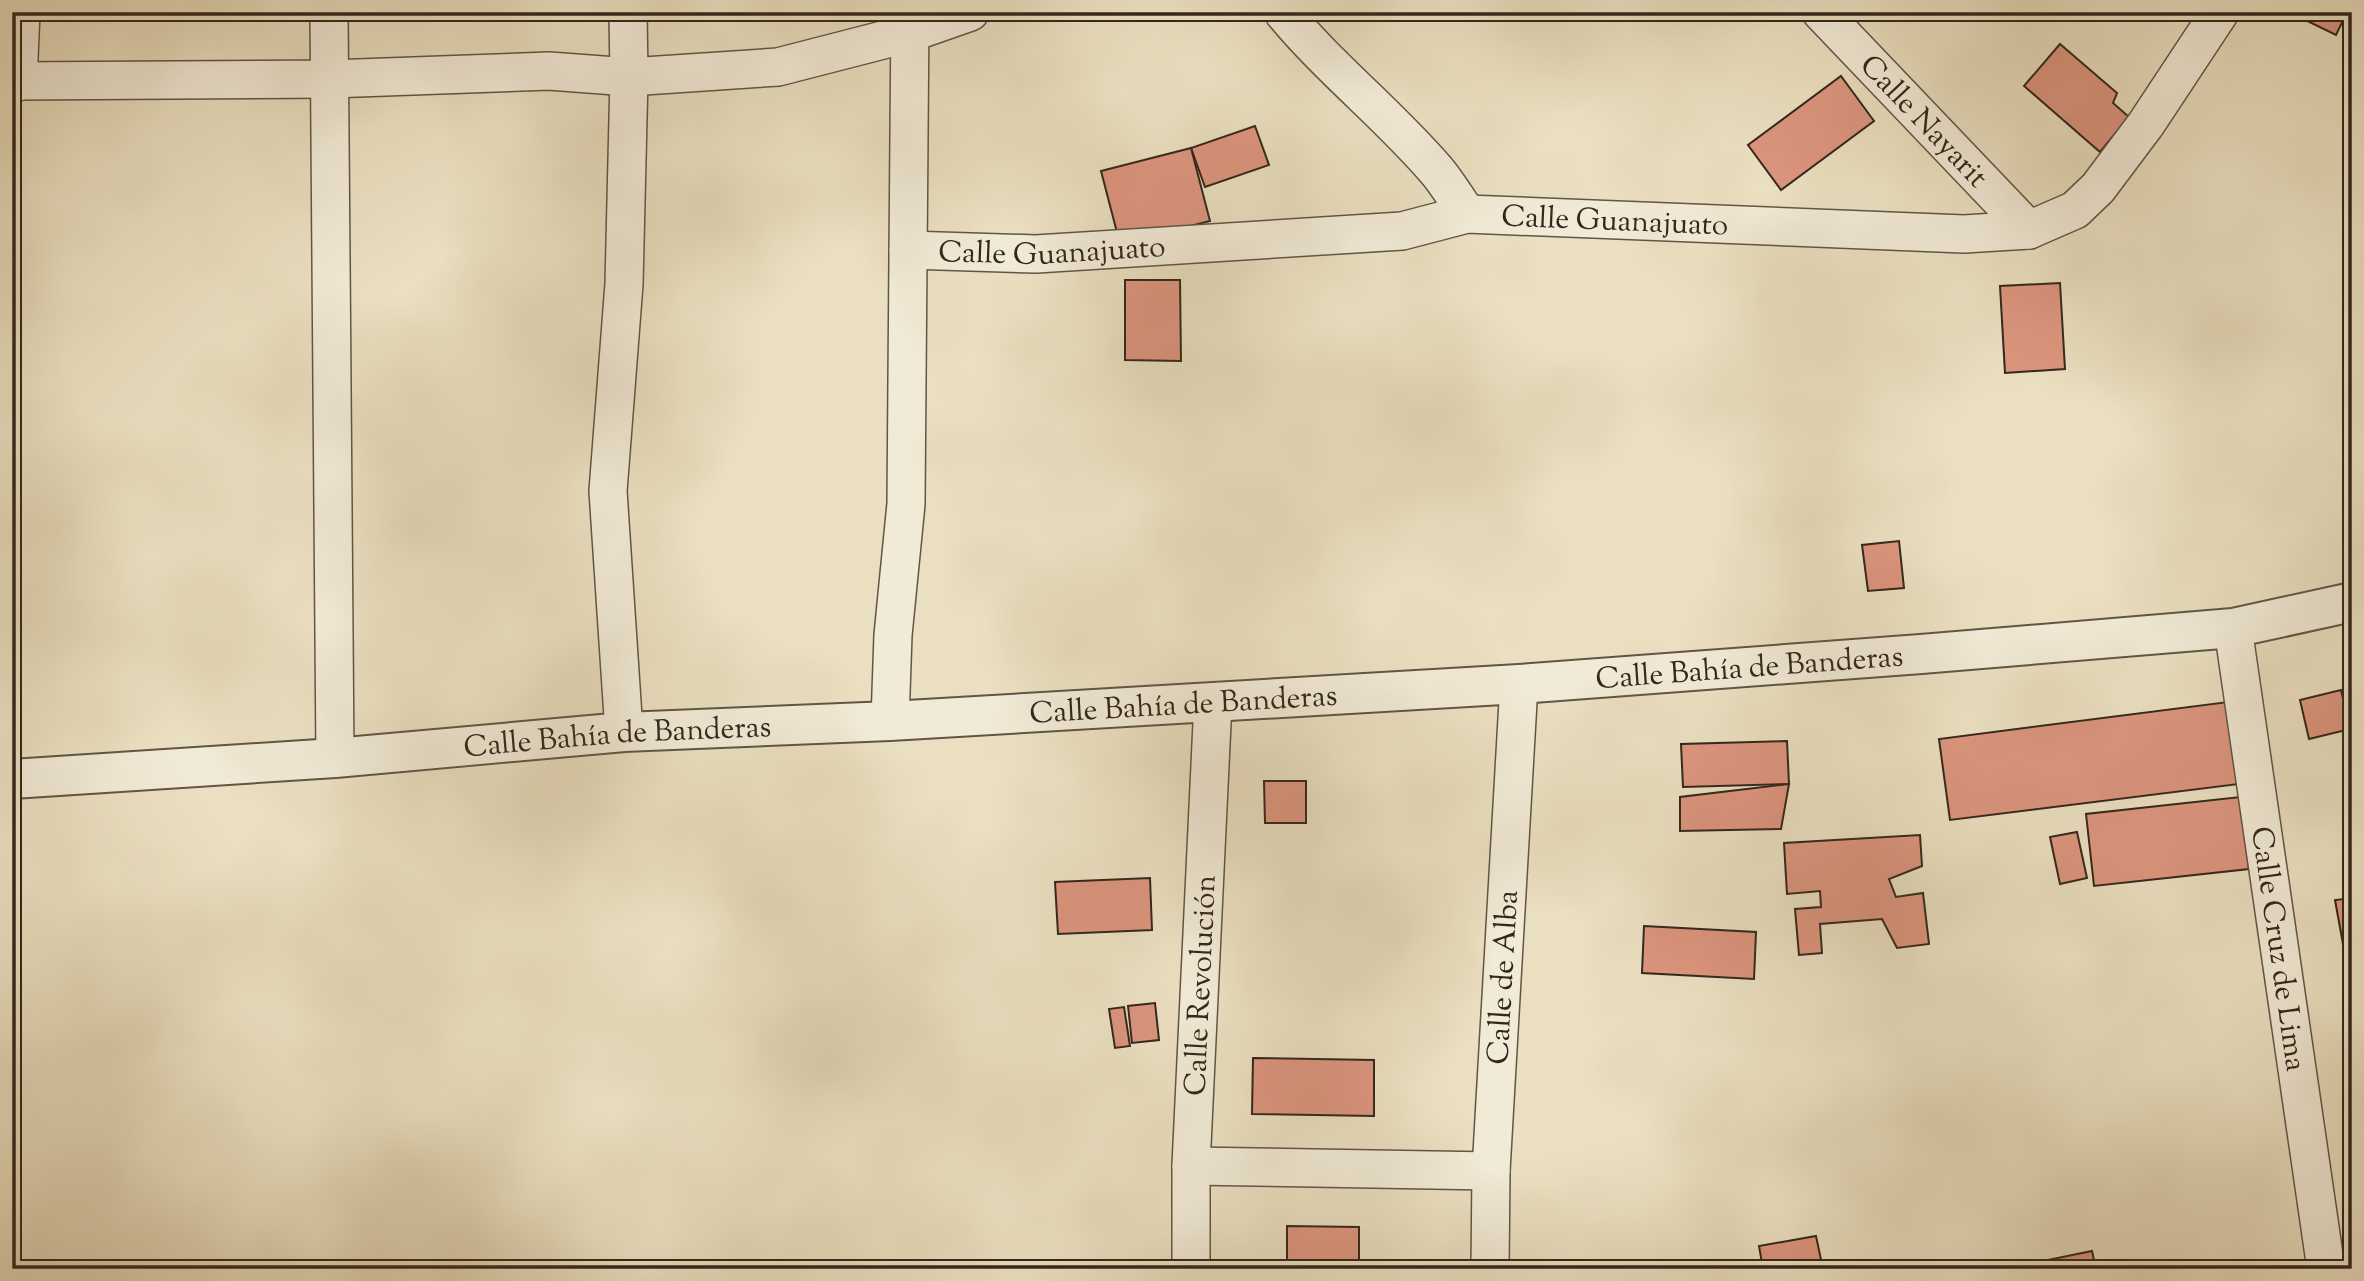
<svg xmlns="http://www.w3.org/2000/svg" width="2364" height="1281" font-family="'Sorts Mill Goudy',serif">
  <rect width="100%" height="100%" fill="#eadfc0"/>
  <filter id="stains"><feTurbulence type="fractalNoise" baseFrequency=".00286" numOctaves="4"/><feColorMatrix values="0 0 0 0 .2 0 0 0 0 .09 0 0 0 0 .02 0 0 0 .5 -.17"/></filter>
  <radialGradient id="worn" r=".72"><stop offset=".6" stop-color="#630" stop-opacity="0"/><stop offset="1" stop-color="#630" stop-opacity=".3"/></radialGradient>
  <g fill="#dc957e" stroke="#33271d" stroke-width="2">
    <path d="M 2301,12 L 2347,12 L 2336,35 L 2299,17 Z"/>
    <path d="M 2060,44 L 2117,93 L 2113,103 L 2129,117 L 2100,152 L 2024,86 Z"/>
    <path d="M 1841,76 L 1874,121 L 1781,190 L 1748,145 Z"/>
    <path d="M 1255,126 L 1269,165 L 1205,187 L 1191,148 Z"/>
    <path d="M 1191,148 L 1210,221 L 1120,244 L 1101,171 Z"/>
    <path d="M 1125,280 L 1180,280 L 1181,361 L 1125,360 Z"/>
    <path d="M 2060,283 L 2065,369 L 2005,373 L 2000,286 Z"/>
    <path d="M 1899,541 L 1904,588 L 1868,591 L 1862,545 Z"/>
    <path d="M 2341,690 L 2350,729 L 2309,739 L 2300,700 Z"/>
    <path d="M 2228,702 L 2239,784 L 1950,820 L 1939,739 Z"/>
    <path d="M 1787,741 L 1789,784 L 1683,787 L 1681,744 Z"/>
    <path d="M 1264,781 L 1306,781 L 1306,823 L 1265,823 Z"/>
    <path d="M 1789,784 L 1781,829 L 1680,831 L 1680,797 Z"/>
    <path d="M 2240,797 L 2249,869 L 2094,886 L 2086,814 Z"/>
    <path d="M 2077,832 L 2087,878 L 2060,884 L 2050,837 Z"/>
    <path d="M 1920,835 L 1922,866 L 1889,879 L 1896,897 L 1923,893 L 1929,944 L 1897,948 L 1882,919 L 1820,924 L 1822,953 L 1799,955 L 1795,909 L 1821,907 L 1820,891 L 1787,894 L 1784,843 Z"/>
    <path d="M 1150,878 L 1152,930 L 1058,934 L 1055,882 Z"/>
    <path d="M 2352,898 L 2352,954 L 2345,955 L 2335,900 Z"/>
    <path d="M 1644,926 L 1756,932 L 1754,979 L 1642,973 Z"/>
    <path d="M 1155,1003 L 1159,1040 L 1132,1043 L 1128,1006 Z"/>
    <path d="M 1124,1007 L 1130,1046 L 1115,1048 L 1109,1009 Z"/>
    <path d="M 1253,1058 L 1374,1060 L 1374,1116 L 1252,1114 Z"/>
    <path d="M 1287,1226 L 1359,1227 L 1359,1269 L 1287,1269 Z"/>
    <path d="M 1816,1236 L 1823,1269 L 1763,1269 L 1759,1246 Z"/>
    <path d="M 2092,1251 L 2096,1269 L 2024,1269 L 2023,1265 Z"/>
    <path d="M 2012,1261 L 2013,1269 L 1975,1269 L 1974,1266 Z"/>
  </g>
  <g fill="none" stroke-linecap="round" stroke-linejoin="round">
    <g stroke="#615546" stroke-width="40">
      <g id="minor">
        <path d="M 329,12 L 335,758"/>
        <path d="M 1283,12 C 1330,69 1388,114 1436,170 C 1448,184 1457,200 1467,214"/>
        <path id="s1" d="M 1821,12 L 2029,230"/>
        <path d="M 12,81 L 330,79 L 549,71 L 629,77 L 778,67 L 910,33 L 970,12"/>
        <path d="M 18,82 L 21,12"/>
        <path id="s2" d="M 908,250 L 1036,254 L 1402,231 L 1467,214 L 1964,234 L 2029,230 L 2075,210 L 2098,188 L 2146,124 L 2220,12"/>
        <path id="s3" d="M 2233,628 L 2326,1269"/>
        <path d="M 890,721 L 893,635 L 906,504 L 910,12"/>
        <path d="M 624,732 L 608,491 L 624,284 L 629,77 L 628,12"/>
        <path d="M 1191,1166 L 1491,1171"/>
        <path id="s4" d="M 1191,1269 L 1191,1166 L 1213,702"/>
        <path id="s5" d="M 1490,1269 L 1491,1171 L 1519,684"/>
      </g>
    </g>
    <g stroke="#615546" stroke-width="42">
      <g id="tertiary">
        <path id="s6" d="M 12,779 L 335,758 L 624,732 L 890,721 L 1519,684 L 1921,654 L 2233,628 L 2352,602"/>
      </g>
    </g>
    <use href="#minor" stroke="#f1ead6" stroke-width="37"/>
    <use href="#tertiary" stroke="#f1ead6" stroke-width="38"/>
  </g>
  <g text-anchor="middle" stroke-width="5" stroke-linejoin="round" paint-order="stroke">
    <g font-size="30" fill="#33271d" stroke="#f1ead6">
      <text dy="10" stroke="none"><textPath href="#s1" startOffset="150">Calle Nayarit</textPath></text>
      <text dy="10" stroke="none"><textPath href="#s2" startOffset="710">Calle Guanajuato</textPath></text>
      <text dy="10" stroke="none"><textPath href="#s2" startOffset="144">Calle Guanajuato</textPath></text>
      <text dy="10" stroke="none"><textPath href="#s6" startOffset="1741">Calle Bahía de Banderas</textPath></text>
      <text dy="10" stroke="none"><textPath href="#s6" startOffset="1174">Calle Bahía de Banderas</textPath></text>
      <text dy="10" stroke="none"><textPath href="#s6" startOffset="607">Calle Bahía de Banderas</textPath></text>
      <text dy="10" stroke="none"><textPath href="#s3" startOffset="324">Calle Cruz de Lima</textPath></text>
      <text dy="10" stroke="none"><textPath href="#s5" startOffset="292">Calle de Alba</textPath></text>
      <text dy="10" stroke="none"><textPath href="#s4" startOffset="284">Calle Revolución</textPath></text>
    </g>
  </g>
  <rect width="2364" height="1281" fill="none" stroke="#eadfc0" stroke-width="42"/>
  <rect x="14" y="14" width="2336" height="1253" fill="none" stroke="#33271d" stroke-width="3.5"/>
  <rect x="21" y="21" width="2322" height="1239" fill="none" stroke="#33271d" stroke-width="2"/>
  <rect width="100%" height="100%" filter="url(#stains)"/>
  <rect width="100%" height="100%" fill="url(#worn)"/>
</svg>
